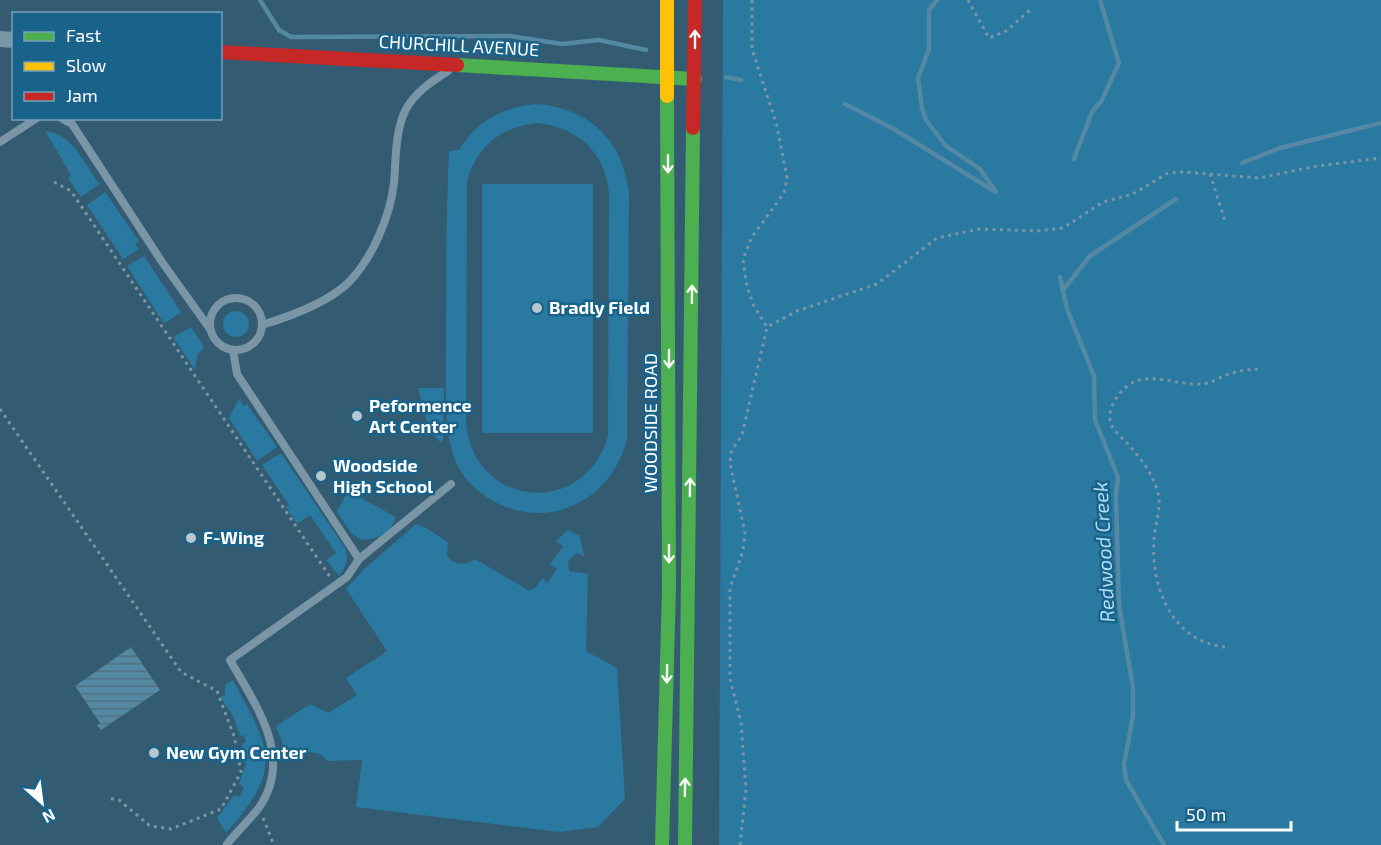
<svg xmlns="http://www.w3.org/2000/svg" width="1381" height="845" font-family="'Exo 2',sans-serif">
  <defs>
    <pattern id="water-rules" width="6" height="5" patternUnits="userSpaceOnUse" patternTransform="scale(1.5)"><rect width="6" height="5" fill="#5588a3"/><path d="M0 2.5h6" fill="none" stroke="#517080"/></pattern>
  </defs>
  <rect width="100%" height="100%" fill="#335b71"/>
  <g fill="#2979a0" fill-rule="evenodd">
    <path d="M 723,0 L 1381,0 L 1381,845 L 719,845 Z"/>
    <path d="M 537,104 C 590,108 624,142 629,194 L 627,440 C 617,476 593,502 557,511 C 517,520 471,498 455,460 C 443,429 446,380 446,347 C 446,281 446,216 449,151 L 459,150 C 477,120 503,107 537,104 ZM 537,123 C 578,127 606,153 609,194 L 608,436 C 584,519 473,508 466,422 L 467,182 C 476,147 501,127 537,123 Z"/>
    <path d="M 45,131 C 72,133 85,164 99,184 L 81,197 L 68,178 L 71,175 Z"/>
    <rect x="482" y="184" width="111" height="249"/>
    <path d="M 105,192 L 139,241 L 135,244 L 139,249 L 123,259 L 87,205 Z"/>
    <path d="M 144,256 L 181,312 L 164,324 L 127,266 Z"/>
    <circle cx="236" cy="324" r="13"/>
    <path d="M 191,327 L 204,347 L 197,356 L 195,370 L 173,337 Z"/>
    <path d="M 418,388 L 444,388 L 443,440 L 440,442 L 429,430 Z"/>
    <path d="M 239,399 L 244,406 L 247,404 L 277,447 L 257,461 L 229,418 Z"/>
    <path d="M 281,453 L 345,548 C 349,560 347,566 339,576 L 326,560 L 336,553 L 310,515 L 297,524 L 286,507 L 289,505 L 262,465 Z"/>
    <path d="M 348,491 L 396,517 C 390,534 378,539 361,540 L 351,533 L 337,512 Z"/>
    <path d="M 416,524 L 426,528 L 448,542 L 447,556 C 456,566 464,566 475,559 L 528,590 L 534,589 L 543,578 L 547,583 L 557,569 L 550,564 L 563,546 L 556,541 L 568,530 L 580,536 L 584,556 L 577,553 L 568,561 L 569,571 L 588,574 L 586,651 L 617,668 L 625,799 L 598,827 L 559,832 L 356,807 L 362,760 L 328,761 L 320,754 L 284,747 L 276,726 L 310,704 L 328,713 L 357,695 L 346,678 L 387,651 L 346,589 L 364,569 Z"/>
    <path d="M 233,680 C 271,750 284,768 226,833 L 217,818 L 234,795 L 240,797 L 244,787 L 239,784 L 246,763 L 243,762 L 242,744 L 246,742 L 244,735 L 240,736 L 234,718 L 220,696 L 225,695 L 225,685 Z"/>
  </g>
  <path fill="url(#water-rules)" d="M 131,647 L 160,690 L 101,730 L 97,725 L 100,723 L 75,686 Z"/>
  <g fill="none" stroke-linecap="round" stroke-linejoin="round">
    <g stroke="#5588a3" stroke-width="4.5">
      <path d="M 260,0 L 279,30 L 291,37 L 510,36 L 562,44 L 599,40 L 646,50"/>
      <path d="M 937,0 L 929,10 L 929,49 L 918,78 L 922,108 L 926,120 L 946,146 L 980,169 L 996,192"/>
      <path d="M 726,77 L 741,80"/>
      <path d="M 845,104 L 892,128 L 994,191"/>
      <path d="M 1074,159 L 1092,112 L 1102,100 L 1119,63 L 1100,0"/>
      <path d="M 1242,163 L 1280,148 L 1381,123"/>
      <path d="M 1060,277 L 1067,309 L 1094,376 L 1095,420 L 1118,477 L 1116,496 L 1119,605 L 1133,688 L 1133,716 L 1124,764 L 1126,780 L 1164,845"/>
      <path d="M 1063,290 L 1090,256 L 1176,199"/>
    </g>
    <g stroke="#7a96a6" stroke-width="3" stroke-dasharray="3 4.5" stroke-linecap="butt">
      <path d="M 752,0 L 752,49 L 777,126 L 787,178 L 784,193 L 752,237 L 743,259 L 747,287 L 754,306 L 767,327 L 797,311 L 877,284 L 937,238 L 979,229 L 1037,231 L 1063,228 L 1103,202 L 1133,194 L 1168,173 L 1183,172 L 1259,178 L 1317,166 L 1381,158"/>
      <path d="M 968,0 L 989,38 L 1006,31 L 1031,9"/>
      <path d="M 1210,174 L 1225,221"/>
      <path d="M 54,182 L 71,191 L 330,577"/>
      <path d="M 0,409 L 181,672 L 217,691 L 234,736 L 241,772 L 221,809 L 171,829 L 150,826 L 119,800 L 107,798"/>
      <path d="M 1225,647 C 1174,642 1151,590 1154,542 C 1154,527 1162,507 1158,493 C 1154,475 1139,456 1127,443 C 1122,438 1115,432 1112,426 C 1106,415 1113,402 1120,393 C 1142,366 1174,386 1202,384 C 1213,383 1221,376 1232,373 C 1242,370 1252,369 1263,369"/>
      <path d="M 263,818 L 274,845"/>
      <path d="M 740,845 L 746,790 L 741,722 L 730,679 L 730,588 L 743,551 L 745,533 L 730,463 L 731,452 L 742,435 L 767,327"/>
    </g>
    <g stroke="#7a96a6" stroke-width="8">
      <path d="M 61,118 L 72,124 L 162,262 L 210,329"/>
      <path d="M 0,142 L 37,118"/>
      <circle cx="236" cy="324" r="26"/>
      <path d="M 262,325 C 288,317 328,302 348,283 C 372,259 390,217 394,183 C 396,159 395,133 405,111 C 414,93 432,81 448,71"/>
      <path d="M 233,350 L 237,374 L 359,559"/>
      <path d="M 227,844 C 237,832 248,821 258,809 C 295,758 256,706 230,660 L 347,577 L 359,559 L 451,484"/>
    </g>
    <path stroke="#7a96a6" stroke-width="16" d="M 0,39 L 14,40"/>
    <g stroke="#4caf50" stroke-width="14">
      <path d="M 457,65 L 695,79"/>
      <path d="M 662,845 L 669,588 L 667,96"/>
      <path d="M 685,845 L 693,128"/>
    </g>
    <path stroke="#ffc107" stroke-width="14" d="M 667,0 L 667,96"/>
    <g stroke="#c62828" stroke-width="14">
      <path d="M 220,52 L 457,65"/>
      <path d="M 693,128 L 695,0"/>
    </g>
  </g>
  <defs><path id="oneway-shaft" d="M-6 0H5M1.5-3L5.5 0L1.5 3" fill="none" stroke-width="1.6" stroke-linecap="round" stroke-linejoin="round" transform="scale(1.5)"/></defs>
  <g stroke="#f6fbf6">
    <use href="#oneway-shaft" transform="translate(695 39) rotate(-90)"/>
    <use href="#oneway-shaft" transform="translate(668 164) rotate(90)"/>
    <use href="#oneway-shaft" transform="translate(692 294) rotate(-89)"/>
    <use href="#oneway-shaft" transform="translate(669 359) rotate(90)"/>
    <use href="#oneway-shaft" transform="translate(690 487) rotate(-89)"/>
    <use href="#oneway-shaft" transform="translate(669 554) rotate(90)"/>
    <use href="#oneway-shaft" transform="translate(667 674) rotate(91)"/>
    <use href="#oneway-shaft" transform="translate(685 787) rotate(-89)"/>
  </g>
  <g fill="#b8c6cd" stroke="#19638b" stroke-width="2">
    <circle cx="537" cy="308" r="6"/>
    <circle cx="357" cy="416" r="6"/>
    <circle cx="321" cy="476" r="6"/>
    <circle cx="191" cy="538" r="6"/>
    <circle cx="154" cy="753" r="6"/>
  </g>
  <g text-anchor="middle" stroke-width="5" stroke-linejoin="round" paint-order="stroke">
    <g font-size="18" fill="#fff" stroke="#19638b">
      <text transform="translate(459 46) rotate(3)" y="6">CHURCHILL AVENUE</text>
      <text transform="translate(651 423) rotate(-90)" y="6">WOODSIDE ROAD</text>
    </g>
    <g font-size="18" font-weight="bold" fill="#fff" stroke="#19638b" text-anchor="start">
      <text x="549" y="314">Bradly Field</text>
      <text x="369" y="412">Peformence<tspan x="369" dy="21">Art Center</tspan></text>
      <text x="333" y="472">Woodside<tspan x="333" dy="21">High School</tspan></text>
      <text x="203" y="544">F-Wing</text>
      <text x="166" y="759">New Gym Center</text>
    </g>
    <g font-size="20" font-style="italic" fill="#aedef5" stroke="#19638b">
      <text transform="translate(1104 552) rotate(-93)" y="7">Redwood Creek</text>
    </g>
  </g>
  <rect x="12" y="12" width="210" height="108" fill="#19638b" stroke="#75a1b9" stroke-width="1.5"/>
  <rect x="24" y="32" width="30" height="9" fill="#4caf50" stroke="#75a1b9" stroke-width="1.5"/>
  <text x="66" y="42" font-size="18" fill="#ffffff">Fast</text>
  <rect x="24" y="62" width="30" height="9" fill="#ffc107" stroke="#75a1b9" stroke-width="1.5"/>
  <text x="66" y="72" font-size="18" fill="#ffffff">Slow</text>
  <rect x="24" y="92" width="30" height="9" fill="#c62828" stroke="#75a1b9" stroke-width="1.5"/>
  <text x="66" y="102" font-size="18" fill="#ffffff">Jam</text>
  <g transform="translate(42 803) rotate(152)" stroke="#19638b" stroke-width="4.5" paint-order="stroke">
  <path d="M0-4.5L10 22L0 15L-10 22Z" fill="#ffffff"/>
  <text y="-9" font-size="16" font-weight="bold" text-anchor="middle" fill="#ffffff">N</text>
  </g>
  <path d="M1177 821v9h114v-9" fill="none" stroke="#ffffff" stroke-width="3"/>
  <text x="1186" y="821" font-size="18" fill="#ffffff" stroke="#19638b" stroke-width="4.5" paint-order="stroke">50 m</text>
</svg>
